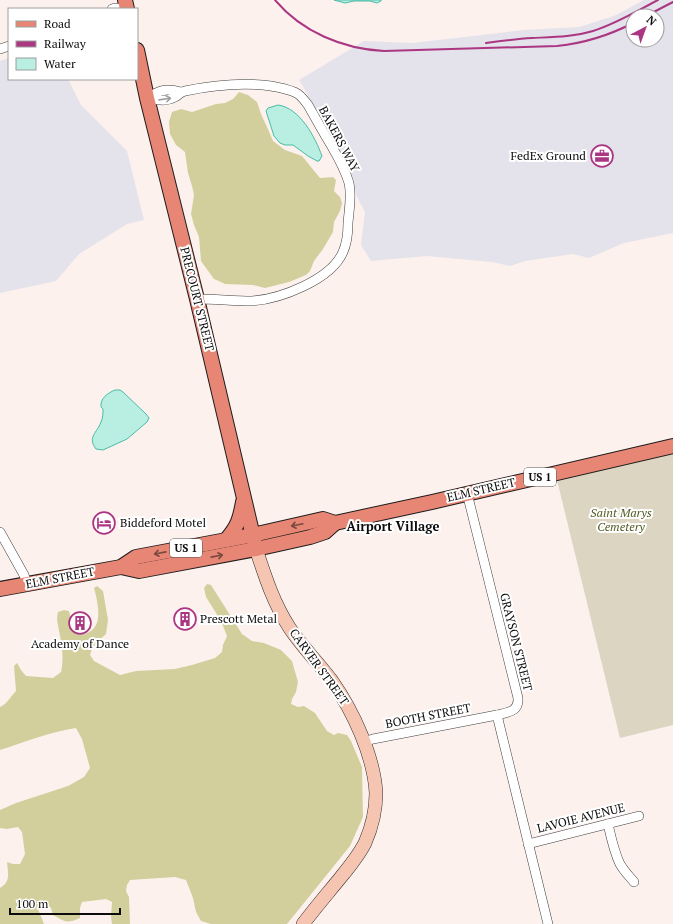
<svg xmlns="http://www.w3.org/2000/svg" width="673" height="924" font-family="'PT Serif',serif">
  <rect width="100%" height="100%" fill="#fdf1ee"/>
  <g fill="#e4e2ea" fill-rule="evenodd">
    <path d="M 644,0 L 673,0 L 673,233 L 624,243 L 589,258 L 573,254 L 525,261 L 510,266 L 492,262 L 427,256 L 371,261 L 361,245 L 365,212 L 356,195 L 353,178 L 333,139 L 299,80 L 364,41 L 412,43 L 524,30 L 579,27 L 614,16 ZM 633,16 L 657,16 L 657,40 L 633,40 Z"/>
    <path d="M 9,58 L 9,79 L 68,79 L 81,105 L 127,151 L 144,220 L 127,224 L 79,254 L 56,281 L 0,293 L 0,61 Z"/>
  </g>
  <g fill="#d2cf9d">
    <path d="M 239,92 L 248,95 L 257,102 L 261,114 L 267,127 L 273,141 L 285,150 L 302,156 L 320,178 L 333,177 L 336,180 L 334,191 L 340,197 L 342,203 L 340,211 L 334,222 L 333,232 L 323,249 L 314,261 L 310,271 L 306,275 L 289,282 L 265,288 L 253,285 L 225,284 L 221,282 L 214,279 L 201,261 L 199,237 L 194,225 L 191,214 L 194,195 L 192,186 L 188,173 L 185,152 L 176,145 L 170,134 L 169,122 L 172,112 L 181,109 L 192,112 L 216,104 L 225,103 L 233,99 Z"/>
    <path d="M 207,584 L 211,585 L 242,634 L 252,641 L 264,643 L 281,650 L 292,661 L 298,682 L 296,692 L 292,699 L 291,704 L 298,707 L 304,706 L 315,713 L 327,731 L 334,735 L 338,733 L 347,735 L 351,741 L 362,767 L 363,817 L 350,846 L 287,924 L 211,924 L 201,921 L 196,912 L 193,898 L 186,880 L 175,877 L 130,880 L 127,885 L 126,891 L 129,897 L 130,924 L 112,924 L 111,917 L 112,902 L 106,899 L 82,902 L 80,908 L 80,918 C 66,924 66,922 53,915 L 51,908 L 45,903 L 39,904 L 38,909 L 44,924 L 0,924 L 0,888 C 11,882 8,873 7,862 L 13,864 L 20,864 L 25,854 L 22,832 L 18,827 L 7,829 L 0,828 L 0,810 L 16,803 L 68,786 L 84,777 L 90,768 L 82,739 L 76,728 C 50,732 25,742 0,750 L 0,707 C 9,702 9,698 16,691 L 14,666 L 17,663 L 21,670 L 26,676 L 53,678 L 61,672 C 64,659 62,644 59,631 C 58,623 56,621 58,612 L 64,610 L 69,611 L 73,630 L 79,635 C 84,634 90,633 94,628 C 102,619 97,599 94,588 L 97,586 L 103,591 L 108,620 L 106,634 L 96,643 L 92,649 L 90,655 L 94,661 L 120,675 L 136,671 L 175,669 L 192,665 L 215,658 L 222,652 L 223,645 L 227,636 L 221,621 L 206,597 L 204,588 Z"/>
  </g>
  <path fill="#dcd5c2" d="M 673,452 L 673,725 L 620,738 L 557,480 Z"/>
  <g fill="#b9eee2" stroke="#49bca5">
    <path d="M 334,0 L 381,0 L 381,1 L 377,3 L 370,1 L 354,1 L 345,3 Z"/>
    <path d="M 278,105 C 300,108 315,137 322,156 L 319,161 L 317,161 L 308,156 L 293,145 L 285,145 L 280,143 L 274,136 L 266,111 L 268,108 Z"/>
    <path d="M 115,390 L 120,390 L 123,392 L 146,414 L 149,418 L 147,422 L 127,439 L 103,450 L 96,449 C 87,437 97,433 101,422 C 103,418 103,413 103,409 L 101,407 C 100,398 108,393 115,390 Z"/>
  </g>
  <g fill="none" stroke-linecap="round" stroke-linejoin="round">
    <g stroke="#3f3f3f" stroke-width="10">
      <g id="street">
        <path d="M 112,9 L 115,8 L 127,9"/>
        <path d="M 0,49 L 9,46"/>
        <path d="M 147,98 C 156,100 166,102 175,97 C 179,95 180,92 185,91 C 214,85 242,82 271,86 C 280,88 290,89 298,94 C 302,97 305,101 308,105 C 316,119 323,132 331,145 C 338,157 345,169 349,183 C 352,196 349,210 348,223 C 348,233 347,243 343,252 C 331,280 280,299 252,301 C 234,301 215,299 197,299"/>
        <path d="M 147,98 C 160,90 166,88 181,92"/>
        <path d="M 467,493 L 518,698 C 519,712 508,712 497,715 L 548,924"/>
        <path d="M 0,532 L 24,575 L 27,584"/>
        <path d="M 363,742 L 373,739 L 497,715"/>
        <path d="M 608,824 C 611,837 614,852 620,864 C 624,871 629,876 634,882"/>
        <path d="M 528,844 L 639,816"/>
      </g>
    </g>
    <g stroke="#2e2e2e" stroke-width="14">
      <path id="secondary" d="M 256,549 C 265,576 273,602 289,627 C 301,646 318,662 332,681 C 353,711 374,756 376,793 C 376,810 372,827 365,843 C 359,855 350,866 341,877 C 328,893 315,908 303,924"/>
    </g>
    <g stroke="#1d1d1d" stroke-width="16">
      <g id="primary">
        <path d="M 125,0 L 127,9"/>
        <path d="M 137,50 L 147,98 L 197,299 L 256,549"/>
        <path d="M 226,540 C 238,526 240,519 243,502"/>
        <path d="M 121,567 L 139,571 L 256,549 L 310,537 L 325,532 L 335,523"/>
        <path d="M 0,589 L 121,567 L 136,557 L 253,535 L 323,519 L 335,523 L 432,502 L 673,446"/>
      </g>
    </g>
    <use href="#street" stroke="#fff" stroke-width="9"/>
    <use href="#secondary" stroke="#f5c5b1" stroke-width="13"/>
    <use href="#primary" stroke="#e78674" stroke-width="14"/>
    <g stroke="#ab3682" stroke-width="2">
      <path d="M 275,0 C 302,32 343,49 384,51 L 557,46 C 586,43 608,36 633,23"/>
      <path d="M 646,16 L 673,2"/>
      <path d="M 486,43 C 501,41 516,39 532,38 C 553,37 573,37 593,31 C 616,24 637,11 658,0"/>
    </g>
  </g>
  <defs><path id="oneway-shaft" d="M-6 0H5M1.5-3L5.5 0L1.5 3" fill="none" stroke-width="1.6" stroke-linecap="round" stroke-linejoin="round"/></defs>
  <use stroke="#9e9e9e" href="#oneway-shaft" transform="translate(165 99) rotate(-8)"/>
  <g stroke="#7a4940">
    <use href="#oneway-shaft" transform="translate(297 525) rotate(168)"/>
    <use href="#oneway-shaft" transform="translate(160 553) rotate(169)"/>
    <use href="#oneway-shaft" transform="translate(217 556) rotate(-11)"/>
  </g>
  <defs>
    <g id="office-ring" transform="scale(1.15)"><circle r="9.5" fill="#fff" stroke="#ab3682" stroke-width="1.5"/><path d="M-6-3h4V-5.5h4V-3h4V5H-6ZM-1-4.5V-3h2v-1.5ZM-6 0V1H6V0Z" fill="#ab3682"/></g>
    <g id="hotel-ring" transform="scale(1.15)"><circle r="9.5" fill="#fff" stroke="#ab3682" stroke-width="1.5"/><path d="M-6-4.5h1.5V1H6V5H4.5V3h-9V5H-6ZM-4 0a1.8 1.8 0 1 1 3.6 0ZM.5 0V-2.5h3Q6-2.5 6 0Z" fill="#ab3682"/></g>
    <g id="building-ring" transform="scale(1.15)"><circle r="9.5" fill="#fff" stroke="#ab3682" stroke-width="1.5"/><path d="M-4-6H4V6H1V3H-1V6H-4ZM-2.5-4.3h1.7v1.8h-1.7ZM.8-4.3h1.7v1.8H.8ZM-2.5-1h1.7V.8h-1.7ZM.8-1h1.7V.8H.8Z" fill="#ab3682"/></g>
  </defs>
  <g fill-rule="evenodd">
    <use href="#office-ring" x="602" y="156"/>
    <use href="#hotel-ring" x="104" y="523"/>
    <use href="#building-ring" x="185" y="619"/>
    <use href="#building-ring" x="80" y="623"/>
  </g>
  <g text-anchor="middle" stroke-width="4" stroke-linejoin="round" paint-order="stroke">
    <g fill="#fff" stroke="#555" stroke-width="1">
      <rect x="524" y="468" width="32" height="18" rx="3"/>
      <rect x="170" y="539" width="32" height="18" rx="3"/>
    </g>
    <g font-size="11" font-weight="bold" fill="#0c0c0c">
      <text x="540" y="481">US 1</text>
      <text x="186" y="552">US 1</text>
    </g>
    <g font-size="12" fill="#0c0c0c" stroke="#fff">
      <text transform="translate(339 139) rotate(62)" y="4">BAKERS WAY</text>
      <text transform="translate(197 299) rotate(76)" y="4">PRECOURT STREET</text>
      <text transform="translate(481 490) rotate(-13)" y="4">ELM STREET</text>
      <text transform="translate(60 578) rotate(-11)" y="4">ELM STREET</text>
      <text transform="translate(516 642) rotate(76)" y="4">GRAYSON STREET</text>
      <text transform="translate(319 667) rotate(54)" y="4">CARVER STREET</text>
      <text transform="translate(428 716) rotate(-11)" y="4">BOOTH STREET</text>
      <text transform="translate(581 818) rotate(-14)" y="4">LAVOIE AVENUE</text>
    </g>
    <g font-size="12" fill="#0c0c0c" stroke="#fff" text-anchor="start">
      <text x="586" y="160" text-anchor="end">FedEx Ground</text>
      <text x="120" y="527">Biddeford Motel</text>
      <text x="200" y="623">Prescott Metal</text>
      <text x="80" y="648" text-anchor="middle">Academy of Dance</text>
    </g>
    <g font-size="12" font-style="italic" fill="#515c25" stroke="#fff">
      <text x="621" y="517">Saint Marys<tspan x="621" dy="14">Cemetery</tspan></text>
    </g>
    <g font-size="13" font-weight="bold" fill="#0c0c0c" stroke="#fff">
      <text x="393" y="531">Airport Village</text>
    </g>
  </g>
  <rect x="8" y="8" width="130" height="72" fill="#ffffff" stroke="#9e9e9e"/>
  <rect x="16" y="21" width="20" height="6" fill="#e78674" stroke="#9e9e9e"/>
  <text x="44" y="28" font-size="12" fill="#0c0c0c">Road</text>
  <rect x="16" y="41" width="20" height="6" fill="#ab3682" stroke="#9e9e9e"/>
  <text x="44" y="48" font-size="12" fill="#0c0c0c">Railway</text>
  <rect x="16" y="58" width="20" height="12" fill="#b9eee2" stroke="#9e9e9e"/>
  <text x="44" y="68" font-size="12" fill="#0c0c0c">Water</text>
  <g transform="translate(645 28) rotate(41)"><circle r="19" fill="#ffffff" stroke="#9e9e9e"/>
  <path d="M0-3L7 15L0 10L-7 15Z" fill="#ab3682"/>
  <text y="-6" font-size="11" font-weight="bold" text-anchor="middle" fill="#0c0c0c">N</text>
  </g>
  <path d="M10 908v6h110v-6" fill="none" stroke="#0c0c0c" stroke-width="2"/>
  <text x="16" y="908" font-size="12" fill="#0c0c0c" stroke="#ffffff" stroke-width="3" paint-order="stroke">100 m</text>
</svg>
